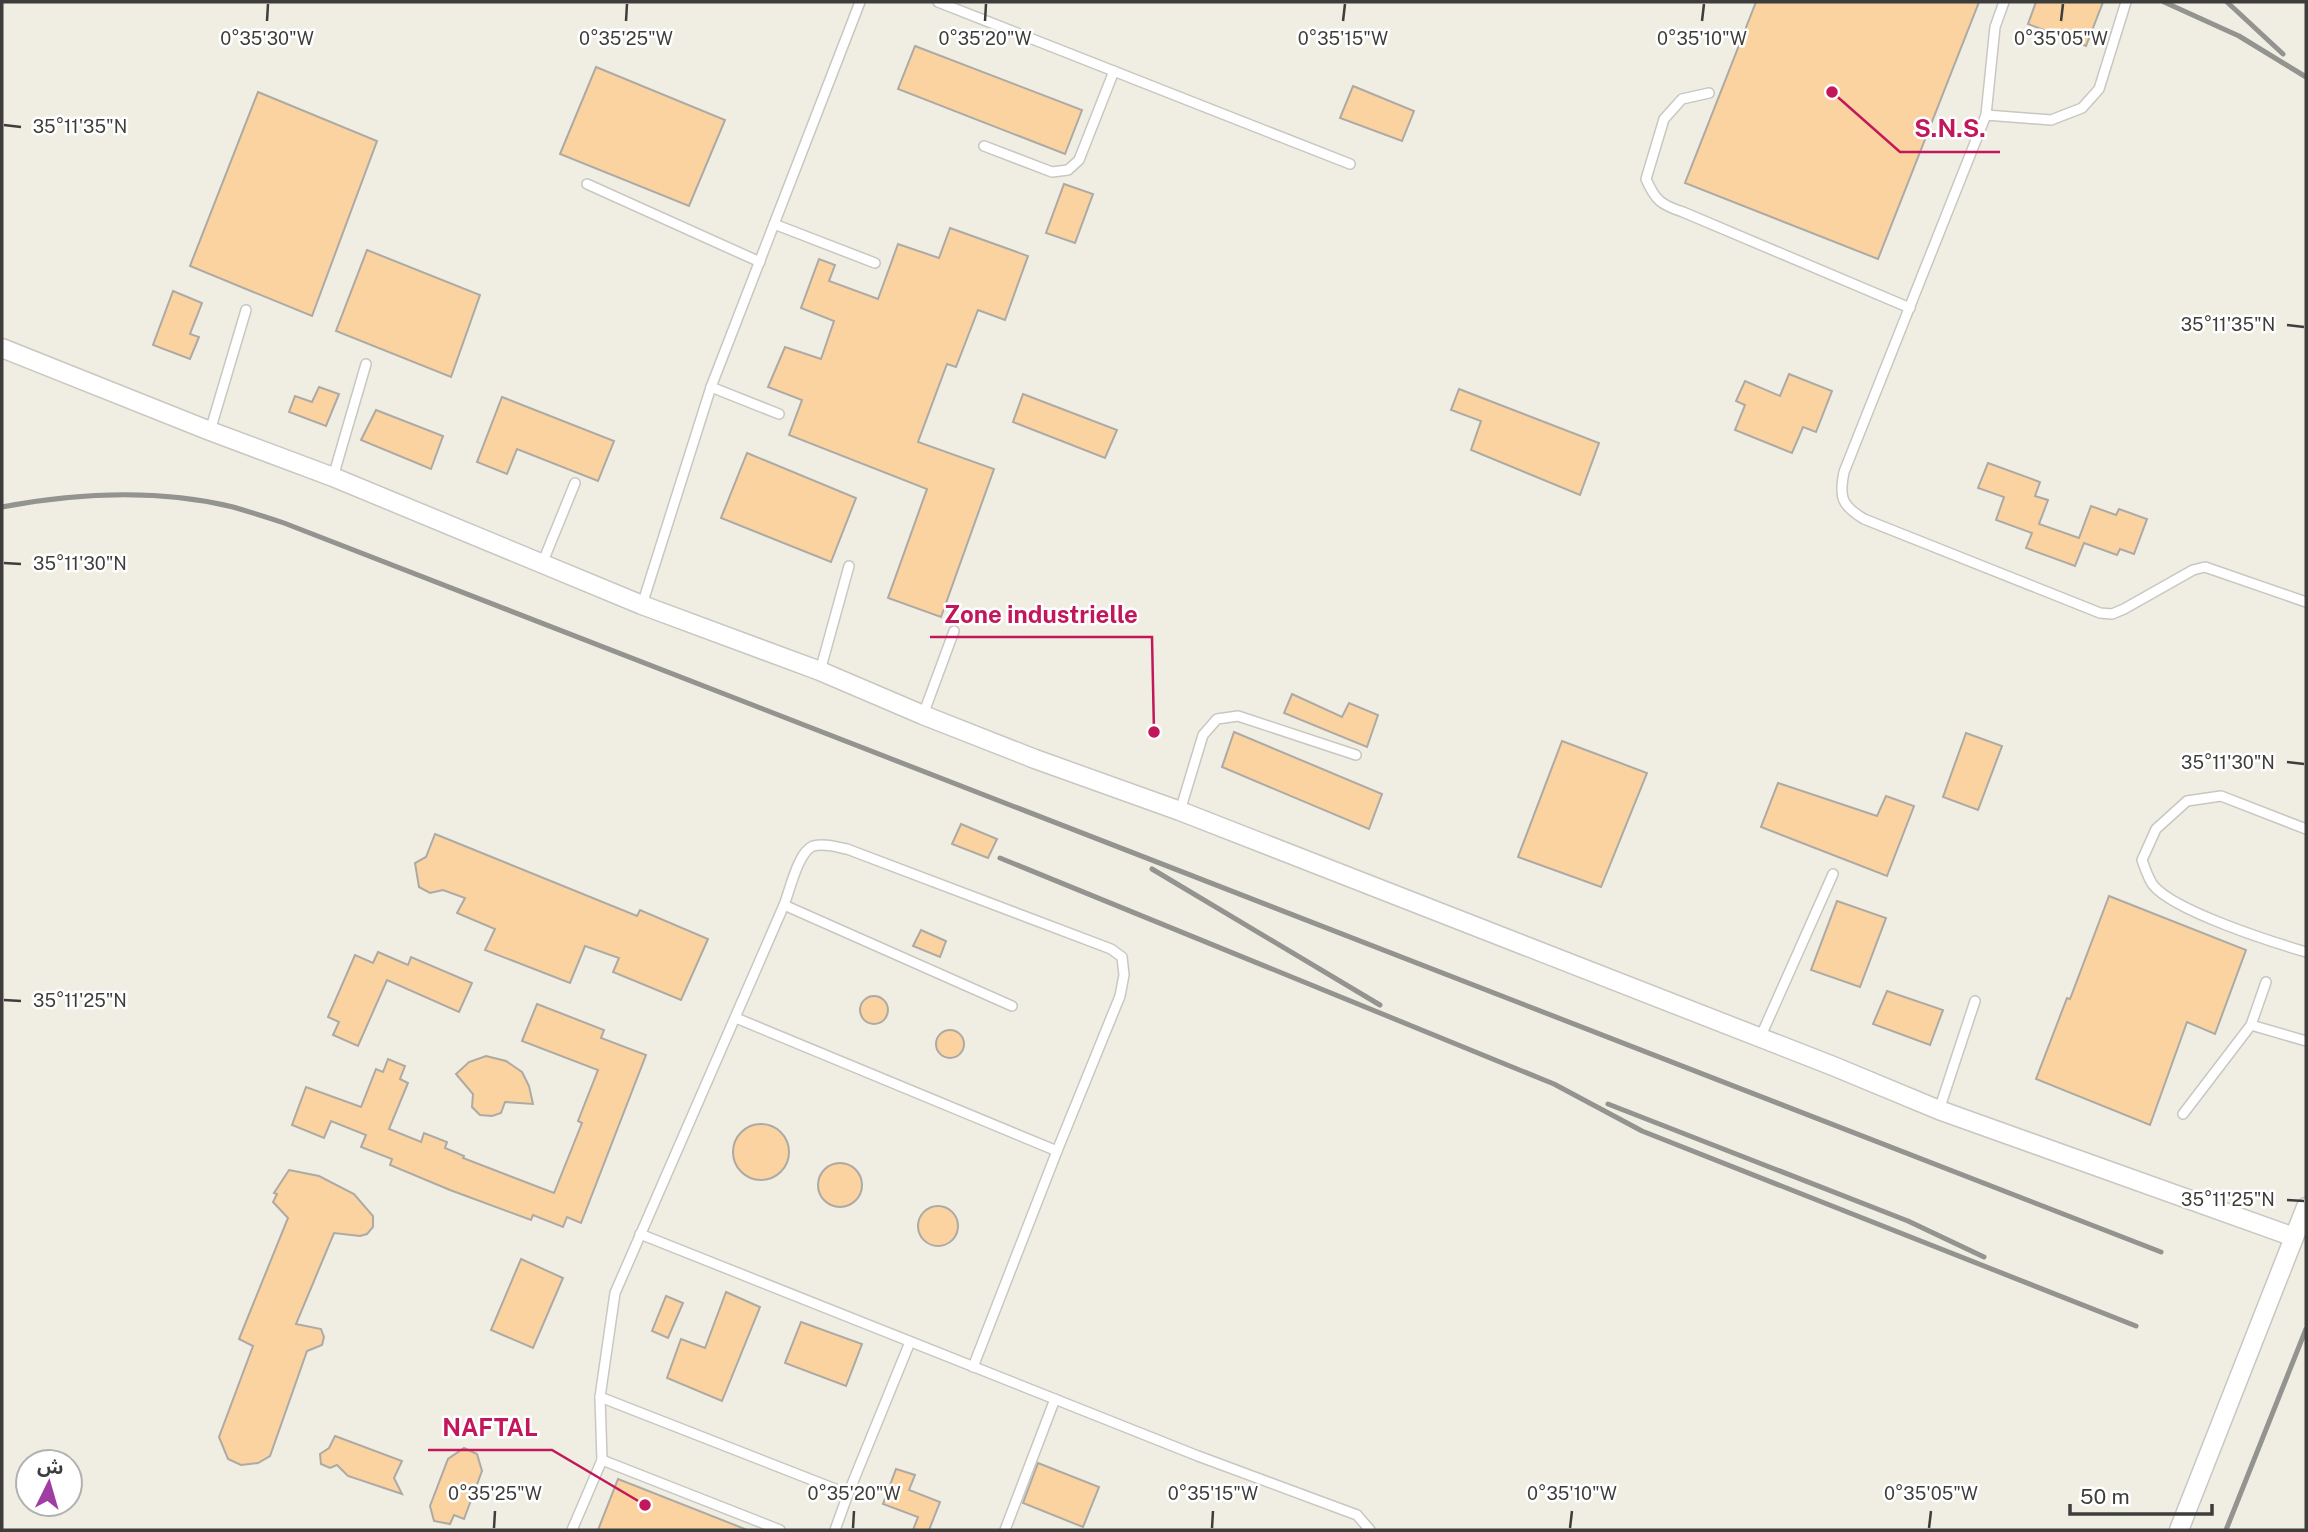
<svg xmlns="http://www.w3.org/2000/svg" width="2308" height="1532" font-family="'Public Sans','Noto Sans Arabic',sans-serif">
  <rect width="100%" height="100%" fill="#fcfcf7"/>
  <path fill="#f0eee2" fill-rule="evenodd" d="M 2,2 L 2306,2 L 2306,1530 L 2,1530 ZM 28,1462 L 70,1462 L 70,1504 L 28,1504 Z"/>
  <g fill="#fad3a0" stroke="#adaaa6" stroke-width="2">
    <path d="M 1756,2 L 1979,2 L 1878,259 L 1685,183 Z"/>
    <path d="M 2036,2 L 2103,2 L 2086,46 L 2028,24 Z"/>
    <path d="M 915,46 L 1082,110 L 1065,154 L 898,89 Z"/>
    <path d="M 596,67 L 725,120 L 689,206 L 560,154 Z"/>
    <path d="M 1353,86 L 1414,111 L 1402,141 L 1340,118 Z"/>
    <path d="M 258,92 L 377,141 L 312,316 L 190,266 Z"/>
    <path d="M 1064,184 L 1093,194 L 1075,243 L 1046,233 Z"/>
    <path d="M 950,228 L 1028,256 L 1005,320 L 978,310 L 956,367 L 947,364 L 918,442 L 994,469 L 941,617 L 888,598 L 927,489 L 789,435 L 802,400 L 768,387 L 785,347 L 821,359 L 834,321 L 801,308 L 819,259 L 835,265 L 829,281 L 878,299 L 898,244 L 939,258 Z"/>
    <path d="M 367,250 L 480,295 L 451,377 L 336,331 Z"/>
    <path d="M 173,291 L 202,303 L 190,334 L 199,337 L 190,359 L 153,345 Z"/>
    <path d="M 1789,374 L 1832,391 L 1816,432 L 1803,427 L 1792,453 L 1735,430 L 1745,405 L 1736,401 L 1745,381 L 1780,396 Z"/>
    <path d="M 319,387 L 339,394 L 326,426 L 289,412 L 295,396 L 312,402 Z"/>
    <path d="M 1459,389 L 1599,443 L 1580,495 L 1471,450 L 1481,421 L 1451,410 Z"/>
    <path d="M 1023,394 L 1117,430 L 1105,458 L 1013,422 Z"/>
    <path d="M 502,397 L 614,441 L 598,481 L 517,449 L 507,474 L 477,462 Z"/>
    <path d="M 376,410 L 443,436 L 431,469 L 361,440 Z"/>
    <path d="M 747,453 L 856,498 L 831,562 L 721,518 Z"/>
    <path d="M 1988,463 L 2040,482 L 2035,496 L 2048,500 L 2039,524 L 2079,538 L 2091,506 L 2116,515 L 2119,509 L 2147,519 L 2134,554 L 2120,549 L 2117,555 L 2084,543 L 2075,566 L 2026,548 L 2032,533 L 1996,520 L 2004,497 L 1978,488 Z"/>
    <path d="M 1292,694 L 1342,717 L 1349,703 L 1378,715 L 1367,747 L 1284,713 Z"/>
    <path d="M 1234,732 L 1382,794 L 1369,829 L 1222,767 Z"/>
    <path d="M 1966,733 L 2002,746 L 1978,810 L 1943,797 Z"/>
    <path d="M 1562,741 L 1647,773 L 1601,887 L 1518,857 Z"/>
    <path d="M 1778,783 L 1877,816 L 1886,796 L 1914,806 L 1887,876 L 1761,827 Z"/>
    <path d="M 961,824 L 997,839 L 988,858 L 952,844 Z"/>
    <path d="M 435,834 L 637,916 L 640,910 L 708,939 L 681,1000 L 613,972 L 619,958 L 585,946 L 570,983 L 485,950 L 495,929 L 457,913 L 465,898 L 443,890 L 430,893 L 419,887 L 415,863 L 426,857 Z"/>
    <path d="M 2109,896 L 2246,950 L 2215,1034 L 2187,1022 L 2150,1125 L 2036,1079 L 2067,998 L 2070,999 Z"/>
    <path d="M 1837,901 L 1886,918 L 1860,987 L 1811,970 Z"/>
    <path d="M 921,930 L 946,941 L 940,957 L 913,946 Z"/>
    <path d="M 378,952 L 408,965 L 411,957 L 472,983 L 459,1012 L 387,980 L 358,1046 L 333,1035 L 339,1022 L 328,1017 L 355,955 L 373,963 Z"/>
    <path d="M 1887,991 L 1943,1010 L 1930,1045 L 1873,1024 Z"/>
    <circle cx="874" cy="1010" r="14"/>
    <path d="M 537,1004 L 604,1030 L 601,1038 L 646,1055 L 581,1223 L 567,1217 L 563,1227 L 533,1215 L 531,1220 L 450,1190 L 390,1165 L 392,1159 L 361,1147 L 366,1135 L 331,1121 L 324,1138 L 292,1125 L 306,1087 L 361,1107 L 376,1069 L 383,1072 L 388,1059 L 405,1066 L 400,1079 L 408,1083 L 389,1129 L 421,1142 L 424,1133 L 447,1142 L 445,1148 L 464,1156 L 463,1158 L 554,1193 L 582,1123 L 578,1121 L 598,1070 L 522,1041 Z"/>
    <circle cx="950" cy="1044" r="14"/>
    <path d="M 486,1056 L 506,1061 L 522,1072 L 529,1086 L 533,1104 L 505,1102 L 501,1113 L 492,1116 L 480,1115 L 472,1107 L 473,1094 L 456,1074 L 469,1062 Z"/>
    <circle cx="761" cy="1152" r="28"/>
    <circle cx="840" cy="1185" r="22"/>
    <path d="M 289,1170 L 319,1176 L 354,1194 L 373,1216 L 373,1227 L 367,1234 L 360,1236 L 334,1233 L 296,1324 L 321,1329 L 324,1337 L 322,1345 L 307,1351 L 270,1456 L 258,1463 L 241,1465 L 228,1459 L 219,1437 L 253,1346 L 239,1339 L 288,1218 L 273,1202 L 277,1194 L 274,1193 Z"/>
    <circle cx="938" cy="1226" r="20"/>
    <path d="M 521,1259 L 563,1278 L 533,1348 L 491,1330 Z"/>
    <path d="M 726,1292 L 760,1307 L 722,1401 L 667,1378 L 681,1339 L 705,1348 Z"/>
    <path d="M 666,1296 L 683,1303 L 668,1338 L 652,1331 Z"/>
    <path d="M 801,1322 L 862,1344 L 846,1386 L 785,1363 Z"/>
    <path d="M 335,1436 L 402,1461 L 394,1478 L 402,1494 L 348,1476 L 337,1465 L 330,1468 L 321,1464 L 320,1454 L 329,1448 Z"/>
    <path d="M 464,1448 L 477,1454 L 482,1471 L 464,1519 L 454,1515 L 450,1524 L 434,1521 L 430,1506 L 448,1459 Z"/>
    <path d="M 1038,1463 L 1099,1487 L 1083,1527 L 1023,1503 Z"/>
    <path d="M 896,1469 L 915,1475 L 909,1490 L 940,1502 L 929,1530 L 913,1530 L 918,1517 L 883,1504 Z"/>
    <path d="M 618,1479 L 745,1529 L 744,1530 L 598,1530 Z"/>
  </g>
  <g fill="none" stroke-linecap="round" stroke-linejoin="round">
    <g stroke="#c8c7c2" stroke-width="12">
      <g id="lane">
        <path d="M 938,2 L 1350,164"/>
        <path d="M 2126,2 L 2099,89 L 2082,108 L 2051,120 L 1986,115 L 1844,472 C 1839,497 1841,505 1864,519 L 2100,613 L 2112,614 L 2124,609 L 2193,570 L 2205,567 L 2306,602"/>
        <path d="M 1709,93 L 1682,99 L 1664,119 L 1646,179 C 1655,200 1661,205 1683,212 L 1910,308"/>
        <path d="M 1986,115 L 1995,27 L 2004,2"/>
        <path d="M 984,146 L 1052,172 L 1068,170 L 1079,160 L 1114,71"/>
        <path d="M 587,184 L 760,262"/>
        <path d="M 774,224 L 875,263"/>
        <path d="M 711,387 L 779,414"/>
        <path d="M 210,431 L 246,310"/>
        <path d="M 333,477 L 366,364"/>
        <path d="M 542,564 L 575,483"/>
        <path d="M 642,605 L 711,387 L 860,2"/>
        <path d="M 820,671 L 849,566"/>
        <path d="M 923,715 L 954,631"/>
        <path d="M 1180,811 L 1203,735 L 1217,719 L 1238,716 L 1356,755"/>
        <path d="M 2306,829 L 2221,796 L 2187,801 L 2156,829 L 2142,860 C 2145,868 2148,878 2153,885 C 2174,911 2272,942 2306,952"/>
        <path d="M 784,905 L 1012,1006"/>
        <path d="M 736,1018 L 1057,1151"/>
        <path d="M 2251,1025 L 2306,1041"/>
        <path d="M 1760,1038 L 1833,874"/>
        <path d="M 1939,1110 L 1975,1001"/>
        <path d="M 2183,1114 L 2251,1025 L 2266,982"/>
        <path d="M 640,1234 L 1198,1456 L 1357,1515 L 1370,1530"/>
        <path d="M 910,1342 L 848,1494 L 600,1397 L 615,1293 L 784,905 C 790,890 798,852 813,846 C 824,843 836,847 847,849 L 1111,949 L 1122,957 L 1124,975 L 1120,996 L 1057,1151 L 973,1367"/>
        <path d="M 602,1460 L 780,1530"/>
        <path d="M 572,1530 L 602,1460 L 600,1397"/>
        <path d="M 835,1530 L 848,1494"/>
        <path d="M 1005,1530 L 1055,1399"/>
      </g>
    </g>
    <g stroke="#c8c7c2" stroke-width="21">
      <g id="street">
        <path d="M 2,348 L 210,431 L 333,477 L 642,605 L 820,671 L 923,715 L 1035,759 L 1180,811 L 1833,1066 L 1939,1110 L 2294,1237"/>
        <path d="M 2179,1530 L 2306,1207"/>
      </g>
    </g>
    <use href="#lane" stroke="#fff" stroke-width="9"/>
    <use href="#street" stroke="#fff" stroke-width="18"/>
    <g stroke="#93938f" stroke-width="5">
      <path d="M 2164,2 L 2239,36 L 2306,77"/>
      <path d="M 2227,2 L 2283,54"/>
      <path d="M 2,507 C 77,493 158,489 233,507 C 250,512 267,517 284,523 L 2161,1252"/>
      <path d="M 1000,858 L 1554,1084 L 1642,1131 L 2136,1326"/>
      <path d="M 1152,869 L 1380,1005"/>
      <path d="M 1608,1104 L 1908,1221 L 1984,1257"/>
      <path d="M 2226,1530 L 2306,1329"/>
    </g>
  </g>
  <path fill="none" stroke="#3d3d3b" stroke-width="2.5" d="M 267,21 L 268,4M 626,21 L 627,4M 985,21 L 986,4M 1343,21 L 1345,4M 1702,21 L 1704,4M 2061,21 L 2063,4M 4,125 L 21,127M 2287,325 L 2304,327M 4,563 L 21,564M 2287,762 L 2304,764M 4,1000 L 21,1001M 2287,1200 L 2304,1201M 494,1528 L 495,1511M 853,1528 L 854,1511M 1212,1528 L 1213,1511M 1570,1528 L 1572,1511M 1929,1528 L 1931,1511"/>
  <g font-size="18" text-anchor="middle" fill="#3d3d3b" stroke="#fff" stroke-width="5" stroke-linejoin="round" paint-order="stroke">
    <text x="267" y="45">0°35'30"W</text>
    <text x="626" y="45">0°35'25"W</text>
    <text x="985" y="45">0°35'20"W</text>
    <text x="1343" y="45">0°35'15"W</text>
    <text x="1702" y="45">0°35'10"W</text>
    <text x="2061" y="45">0°35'05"W</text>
    <text x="80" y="133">35°11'35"N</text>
    <text x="2228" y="331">35°11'35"N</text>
    <text x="80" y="570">35°11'30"N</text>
    <text x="2228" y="769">35°11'30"N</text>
    <text x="80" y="1007">35°11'25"N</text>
    <text x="2228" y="1206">35°11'25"N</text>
    <text x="495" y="1500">0°35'25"W</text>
    <text x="854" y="1500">0°35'20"W</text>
    <text x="1213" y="1500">0°35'15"W</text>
    <text x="1572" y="1500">0°35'10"W</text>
    <text x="1931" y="1500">0°35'05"W</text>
  </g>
  <path fill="none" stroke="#c2185b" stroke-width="2.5" d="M1832 92L1900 152H2000M1154 732L1152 637H930M645 1505L552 1450H428"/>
  <g fill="#c2185b" stroke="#fff" stroke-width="2.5">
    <circle cx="1832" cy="92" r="7"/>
    <circle cx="1154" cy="732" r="7"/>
    <circle cx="645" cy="1505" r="7"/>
  </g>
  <g font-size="24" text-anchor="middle" font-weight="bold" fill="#c2185b" stroke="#fff" stroke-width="5" stroke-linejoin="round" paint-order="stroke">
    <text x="1950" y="137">S.N.S.</text>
    <text x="1041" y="623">Zone industrielle</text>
    <text x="490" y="1436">NAFTAL</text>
  </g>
  <rect width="2308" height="1532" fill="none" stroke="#3d3d3b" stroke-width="7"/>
  <g transform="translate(49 1483) rotate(5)"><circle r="33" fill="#ffffff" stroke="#b1b1b1" stroke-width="2"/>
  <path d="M0-5L12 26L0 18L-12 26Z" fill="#a03da3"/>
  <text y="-10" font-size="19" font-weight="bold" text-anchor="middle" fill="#3d3d3b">ش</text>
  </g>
  <path d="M2070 1504v10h142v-10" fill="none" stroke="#3d3d3b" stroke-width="3.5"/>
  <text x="2080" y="1504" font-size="21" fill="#3d3d3b" stroke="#ffffff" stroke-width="5" paint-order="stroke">50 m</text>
</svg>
